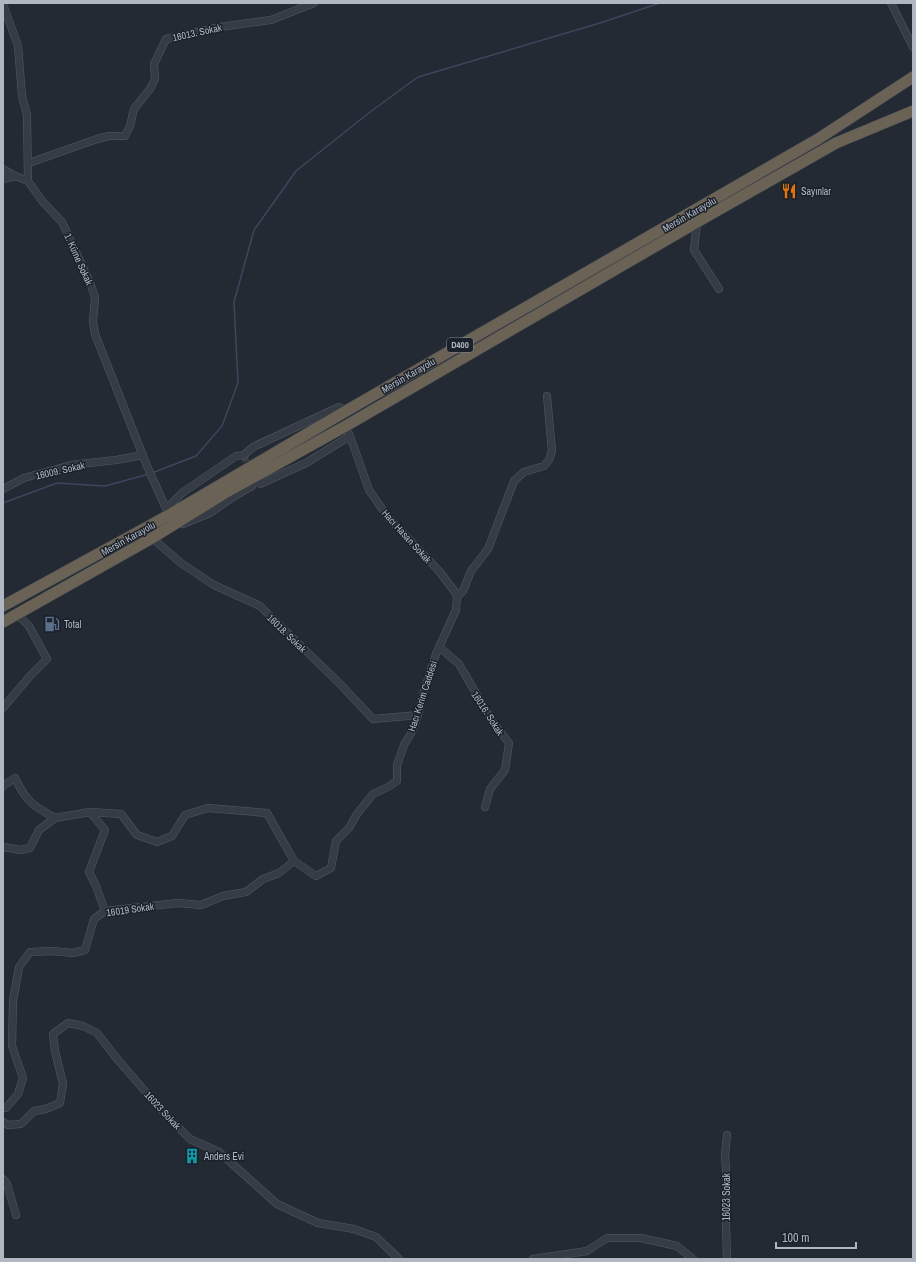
<svg xmlns="http://www.w3.org/2000/svg" width="916" height="1262" font-family="'Archivo Narrow',sans-serif">
  <rect width="100%" height="100%" fill="#232a34"/>
  <g fill="none" stroke-linecap="round" stroke-linejoin="round">
    <g stroke="#3a475c" stroke-width="1.5">
      <path d="M 152,473 L 196,456 L 222,426 L 238,383 L 234,302 L 254,230 L 296,171 L 370,112 L 418,77 L 600,23 L 660,3"/>
      <path d="M 3,503 L 57,483 L 105,486 L 149,474"/>
    </g>
    <path stroke="#383f49" stroke-width="7" stroke-dasharray="7 3.5" stroke-linecap="butt" d="M 244,455 L 250,472"/>
    <g stroke="#535a63" stroke-width="8">
      <g id="minor">
        <path d="M 891,3 L 913,47"/>
        <path d="M 3,4 L 18,46 L 22,96 L 27,115 L 28,181 L 43,202 L 62,222 L 89,280 L 95,297 L 93,322 L 95,334 L 147,466 L 169,515"/>
        <path d="M 29,163 L 97,139 L 109,136 L 125,136 L 130,126 L 134,109 L 150,89 L 155,79 L 154,64 L 166,39 L 220,27 L 271,20 L 314,3"/>
        <path d="M 3,169 L 15,176"/>
        <path d="M 3,179 L 15,176 L 28,181"/>
        <path d="M 697,222 L 694,250 L 719,289"/>
        <path d="M 344,427 L 350,436 L 369,490 L 387,516 L 439,571 L 455,592 L 457,597"/>
        <path d="M 3,489 L 24,478 L 71,465 L 116,460 L 143,455"/>
        <path d="M 166,509 L 182,493 L 236,456 L 244,455 L 253,447 L 339,407 L 346,411"/>
        <path d="M 183,524 L 210,513 L 233,497 L 252,486 L 254,480 L 260,484 L 306,463 L 350,436"/>
        <path d="M 152,538 L 181,563 L 214,585 L 260,606 L 339,683 L 373,719 L 418,715"/>
        <path d="M 439,647 L 459,664 L 492,721 L 509,743 L 505,770 L 490,789 L 485,807"/>
        <path d="M 3,708 L 30,676 L 47,659 L 29,626 L 21,618"/>
        <path d="M 3,786 L 15,778 C 26,801 33,806 55,818"/>
        <path d="M 90,812 L 105,830 L 89,872 L 96,886 L 105,911"/>
        <path d="M 3,847 L 21,850 L 30,848 L 39,830 L 55,818 L 90,812 L 121,814 L 137,835 L 157,842 L 172,836 L 185,815 L 208,808 L 267,813 L 294,861 L 316,876 L 331,868 L 336,841 L 349,828 L 357,814 L 373,794 L 388,787 L 397,781 L 397,765 L 404,745 L 413,730 L 418,715 L 425,688 L 436,654 L 456,610 L 457,597 L 463,591 L 471,571 L 488,549 L 514,481 L 524,472 L 544,466 L 549,460 L 552,451 L 547,396"/>
        <path d="M 3,1108 L 6,1108 L 18,1094 L 23,1078 L 12,1046 L 13,1001 L 19,967 L 30,952 L 52,951 L 73,953 L 85,950 L 94,919 L 105,911 L 178,903 L 201,905 L 223,896 L 246,892 L 263,879 L 279,873 L 294,861"/>
        <path d="M 3,1122 L 8,1125 L 21,1124 L 34,1111 L 46,1109 L 60,1103 L 63,1084 L 55,1051 L 53,1034 L 68,1023 L 83,1026 L 97,1033 L 118,1060 L 164,1113 L 190,1139 L 219,1152 L 277,1204 L 318,1223 L 354,1229 L 376,1237 L 399,1259"/>
        <path d="M 727,1135 L 725,1155 L 727,1185 L 726,1224 L 727,1259"/>
        <path d="M 3,1179 L 7,1184 L 16,1215"/>
        <path d="M 533,1259 L 587,1251 L 607,1238 L 641,1238 L 677,1246 L 693,1259"/>
      </g>
    </g>
    <g stroke="#404750" stroke-width="12">
      <g id="highway">
        <path d="M 3,606 L 169,515 L 346,411 L 818,139 L 913,77"/>
        <path d="M 3,622 L 152,538 L 225,493 L 344,427 L 697,222 L 836,143 L 913,111"/>
      </g>
    </g>
    <use href="#minor" stroke="#363c45" stroke-width="7"/>
    <use href="#highway" stroke="#6a6254" stroke-width="11"/>
  </g>
  <defs>
    <g id="restaurant-bare" transform="scale(1.2)"><path d="M-5-6h1v4h1v-4h1v4h1v-4h1v5L-1.5 .5V6h-2V.5L-5-1ZM5-6V6H3V1.5H1.5Q1.5-4 5-6Z" fill="#e8710a" stroke="#1b212a" stroke-width="2.5" paint-order="stroke"/></g>
    <g id="fuel-bare" transform="scale(1.2)"><path d="M-5.5-6h7V0h2V4h1.3V-2.5L3-4.5l.8-.8L6-3V5H2.5V1h-1V6h-7ZM-4.2-4.7v3.2H.2V-4.7Z" fill="#5c6f8a" stroke="#1b212a" stroke-width="2.5" paint-order="stroke"/></g>
    <g id="building-bare" transform="scale(1.2)"><path d="M-4-6H4V6H1V3H-1V6H-4ZM-2.5-4.3h1.7v1.8h-1.7ZM.8-4.3h1.7v1.8H.8ZM-2.5-1h1.7V.8h-1.7ZM.8-1h1.7V.8H.8Z" fill="#0f9aa8" stroke="#1b212a" stroke-width="2.5" paint-order="stroke"/></g>
  </defs>
  <g fill-rule="evenodd">
    <use href="#restaurant-bare" x="789" y="191"/>
    <use href="#fuel-bare" x="52" y="624"/>
    <use href="#building-bare" x="192" y="1156"/>
  </g>
  <g text-anchor="middle" stroke-width="3" stroke-linejoin="round" paint-order="stroke">
    <rect fill="#1b212a" stroke="#838a94" stroke-width="1" x="447" y="338" width="26" height="14" rx="3"/>
    <g font-size="9" font-weight="bold" fill="#b0b7c2">
      <text x="460" y="348">D400</text>
    </g>
    <g font-size="10" fill="#b0b7c2" stroke="#1b212a">
      <text transform="translate(197 32) rotate(-12)" y="4">16013. Sokak</text>
      <text transform="translate(689 214) rotate(-30)" y="4">Mersin Karayolu</text>
      <text transform="translate(79 259) rotate(66)" y="4">1. Küme Sokak</text>
      <text transform="translate(408 375) rotate(-30)" y="4">Mersin Karayolu</text>
      <text transform="translate(60 470) rotate(-13)" y="4">16009. Sokak</text>
      <text transform="translate(407 536) rotate(48)" y="4">Hacı Hasan Sokak</text>
      <text transform="translate(128 538) rotate(-29)" y="4">Mersin Karayolu</text>
      <text transform="translate(287 633) rotate(44)" y="4">16018. Sokak</text>
      <text transform="translate(422 696) rotate(-72)" y="4">Hacı Kerim Caddesi</text>
      <text transform="translate(488 713) rotate(57)" y="4">16016. Sokak</text>
      <text transform="translate(130 909) rotate(-8)" y="4">16019 Sokak</text>
      <text transform="translate(163 1110) rotate(47)" y="4">16023 Sokak</text>
      <text transform="translate(726 1197) rotate(-90)" y="4">16023 Sokak</text>
    </g>
    <g font-size="10" fill="#b0b7c2" stroke="#1b212a" text-anchor="start">
      <text x="801" y="195">Sayınlar</text>
      <text x="64" y="628">Total</text>
      <text x="204" y="1160">Anders Evi</text>
    </g>
  </g>
  <rect width="916" height="1262" fill="none" stroke="#b0b7c2" stroke-width="8"/>
  <path d="M776 1242v6h80v-6" fill="none" stroke="#b0b7c2" stroke-width="2"/>
  <text x="782" y="1242" font-size="12" fill="#b0b7c2" stroke="#1b212a" stroke-width="3" paint-order="stroke">100 m</text>
</svg>
